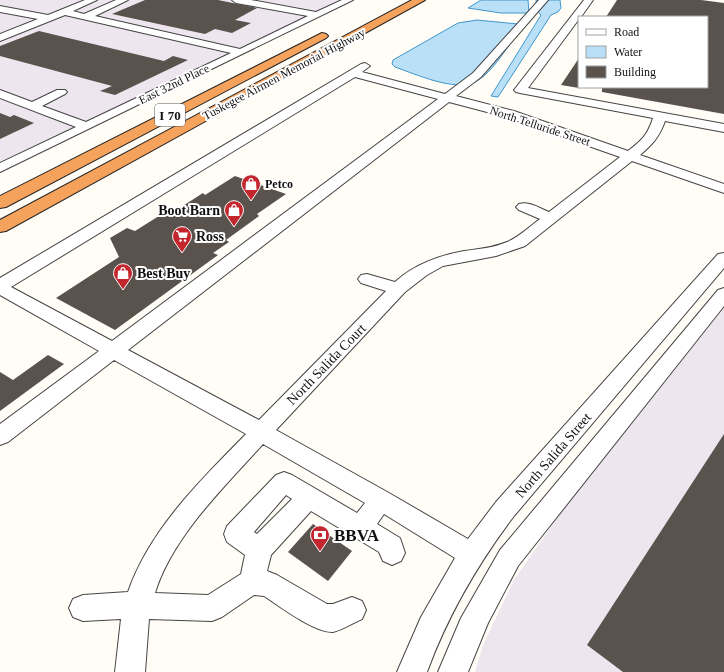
<svg xmlns="http://www.w3.org/2000/svg" width="724" height="672" font-family="'Times New Roman',serif">
  <rect width="100%" height="100%" fill="#fffdf5"/>
  <g fill="#eee6ef">
    <path d="M 0,0 L 86,0 L 0,35 Z"/>
    <path d="M 97,0 L 341,0 L 0,162 L 0,41 Z"/>
    <path d="M 724,308 L 724,672 L 475,672 L 483,645 L 514,580 L 562,511 Z"/>
  </g>
  <g fill="#b9e0f7" stroke="#3f96cf">
    <path d="M 481,0 L 528,0 L 529,13 L 501,13 L 468,8 Z"/>
    <path d="M 536,0 L 560,0 L 561,8 L 558,12 L 551,15 L 498,97 L 491,96 L 541,15 L 537,11 Z"/>
    <path d="M 477,20 L 518,24 L 521,28 C 509,44 493,73 475,82 C 455,92 415,74 395,67 L 392,64 L 393,60 L 458,23 Z"/>
  </g>
  <g fill="#5a524d">
    <path d="M 145,0 L 218,0 L 257,8 L 235,20 L 251,23 L 232,33 L 215,29 L 205,34 L 112,14 Z"/>
    <path d="M 617,0 L 701,0 L 724,3 L 724,114 L 602,92 L 602,87 L 707,87 L 707,17 L 606,17 Z"/>
    <path d="M 39,31 L 164,61 L 173,56 L 188,60 L 115,95 L 100,91 L 112,86 L 0,56 L 0,46 Z"/>
    <path d="M 579,58 L 579,88 L 561,85 Z"/>
    <path d="M 0,113 L 10,117 L 14,115 L 34,123 L 0,139 Z"/>
    <path d="M 235,176 L 286,194 L 257,214 L 259,216 L 226,240 L 229,242 L 213,253 L 218,255 L 115,330 L 56,298 L 119,257 L 110,238 L 127,228 L 135,231 L 170,209 L 175,211 L 203,193 L 205,195 Z"/>
    <path d="M 48,355 L 64,364 L 0,411 L 0,372 L 13,380 Z"/>
    <path d="M 724,434 L 724,672 L 623,672 L 587,645 Z"/>
    <path d="M 313,524 L 352,551 L 328,581 L 288,552 Z"/>
  </g>
  <g fill="none" stroke-linecap="round" stroke-linejoin="round">
    <g stroke="#444" stroke-width="2">
      <g id="minor">
        <path d="M 85,0 L 97,0 L 73,11 L 84,14 L 116,0 L 128,0 L 95,16 L 240,49 L 308,16 L 236,3 L 232,0 L 251,0 L 316,12 L 342,0 L 353,0 L 0,172 L 0,163 L 76,127 L 0,98 L 0,90 L 32,102 L 57,90 L 65,90 L 67,92 L 65,94 L 42,106 L 86,122 L 231,53 L 65,15 L 0,41 L 0,34 L 38,19 L 0,12 L 0,6 L 48,15 Z"/>
        <path d="M 539,0 L 548,0 L 481,77 L 456,96 L 514,111 L 628,151 C 642,140 647,136 653,118 L 520,93 L 516,92 L 514,90 L 584,0 L 593,0 L 581,17 L 579,17 L 579,19 L 528,88 L 724,124 L 724,132 L 665,121 C 660,136 652,145 640,155 L 724,184 L 724,193 L 632,161 L 525,246 L 496,256 L 443,266 L 427,275 L 405,292 L 276,430 L 389,493 L 468,539 L 496,502 L 718,254 L 724,253 L 724,268 L 514,516 C 477,565 448,615 427,672 L 397,672 L 421,617 L 455,558 L 384,514 L 377,524 L 400,538 L 405,553 L 401,561 L 392,565 L 383,561 L 379,552 L 311,511 L 271,555 L 267,571 L 277,575 L 327,604 L 333,604 L 352,597 L 362,601 L 366,610 L 362,619 C 353,623 342,630 333,632 C 315,633 279,606 264,596 L 254,595 L 222,617 L 212,621 L 149,619 L 145,672 L 115,672 L 121,619 L 83,621 L 73,617 L 69,608 L 73,599 L 83,595 L 128,592 C 150,529 200,481 246,434 L 114,360 L 8,442 L 0,445 L 0,424 L 99,351 L 0,295 L 0,278 L 361,64 L 365,63 L 370,66 L 362,72 L 445,94 L 473,73 ZM 355,77 L 438,99 L 112,341 L 11,287 ZM 449,102 L 506,117 L 620,157 L 549,212 C 539,208 529,201 519,204 L 516,207 L 519,210 L 540,219 C 529,227 519,237 507,242 C 493,248 479,249 464,251 C 438,256 415,264 395,282 L 367,274 L 361,275 L 358,279 L 361,283 L 386,291 L 259,420 L 128,350 ZM 263,444 L 365,503 L 357,513 L 292,475 L 284,472 L 276,475 L 227,526 L 224,534 L 227,542 L 245,555 L 241,574 L 208,595 L 155,593 C 172,537 225,486 263,444 ZM 286,495 L 292,499 L 257,534 L 254,532 Z"/>
        <path d="M 724,288 L 724,306 L 518,566 L 488,623 L 468,672 L 438,672 L 461,618 L 500,550 L 718,290 Z"/>
      </g>
    </g>
    <g stroke="#222" stroke-width="2">
      <g id="highway">
        <path d="M 412,0 L 425,0 L 6,231 L 0,232 L 0,220 Z"/>
        <path d="M 322,33 L 326,34 L 328,36 L 326,38 L 6,207 L 0,208 L 0,196 Z"/>
      </g>
    </g>
    <use href="#minor" fill="#fff" fill-rule="evenodd"/>
    <use href="#highway" fill="#f5a25d" fill-rule="evenodd"/>
  </g>
  <defs>
    <g id="shop-pin" transform="scale(1)"><path d="M0 17L-7.5 6A9.5 9.5 0 1 1 7.5 6Z" fill="#c4262e" stroke="#fff"/><path d="M-5-2.5h2.3a2.7 3.5 0 0 1 5.4 0H5L5.5 6h-11ZM-1.5-2.5h3a1.5 2.3 0 0 0-3 0Z" fill="#fff"/></g>
    <g id="supermarket-pin" transform="scale(1)"><path d="M0 17L-7.5 6A9.5 9.5 0 1 1 7.5 6Z" fill="#c4262e" stroke="#fff"/><path d="M-6-5.5h2.5l.6 2H6L4.5 2H-2.5L-4.4-4H-6ZM-1.5 3.2a1.3 1.3 0 1 0 .1 0ZM3 3.2a1.3 1.3 0 1 0 .1 0Z" fill="#fff"/></g>
    <g id="bank-pin" transform="scale(1)"><path d="M0 17L-7.5 6A9.5 9.5 0 1 1 7.5 6Z" fill="#c4262e" stroke="#fff"/><path d="M-6-4H6V4H-6ZM0-2.3a2.3 2.3 0 1 0 0 4.6a2.3 2.3 0 1 0 0-4.6Z" fill="#fff"/></g>
  </defs>
  <g fill-rule="evenodd">
    <use href="#shop-pin" x="251" y="184"/>
    <use href="#shop-pin" x="234" y="210"/>
    <use href="#supermarket-pin" x="182" y="236"/>
    <use href="#shop-pin" x="123" y="273"/>
    <use href="#bank-pin" x="320" y="535"/>
  </g>
  <g text-anchor="middle" stroke-width="4" stroke-linejoin="round" paint-order="stroke">
    <g font-size="12" fill="#111" stroke="#fff">
      <text transform="translate(284 74) rotate(-28)" y="4">Tuskegee Airmen Memorial Highway</text>
      <text transform="translate(174 84) rotate(-26)" y="4">East 32nd Place</text>
      <text transform="translate(540 126) rotate(18)" y="4">North Telluride Street</text>
    </g>
    <g font-size="12" font-weight="bold" fill="#111" stroke="#fff" text-anchor="start">
      <text x="265" y="188">Petco</text>
    </g>
    <rect fill="#fff" stroke="#585858" stroke-width="1" x="155" y="104" width="30" height="22" rx="3"/>
    <g font-size="13" font-weight="bold" fill="#111">
      <text x="170" y="120">I 70</text>
    </g>
    <g font-size="14" font-weight="bold" fill="#111" stroke="#fff" text-anchor="start">
      <text x="220" y="215" text-anchor="end">Boot Barn</text>
      <text x="196" y="241">Ross</text>
      <text x="137" y="278">Best Buy</text>
    </g>
    <g font-size="14" fill="#111" stroke="#fff">
      <text transform="translate(326 364) rotate(-46)" y="5">North Salida Court</text>
      <text transform="translate(553 455) rotate(-49)" y="5">North Salida Street</text>
    </g>
    <g font-size="17" font-weight="bold" fill="#111" stroke="#fff" text-anchor="start">
      <text x="334" y="541">BBVA</text>
    </g>
  </g>
  <rect x="578" y="16" width="130" height="72" fill="#ffffff" stroke="#a0a0a0"/>
  <rect x="586" y="29" width="20" height="6" fill="#ffffff" stroke="#a0a0a0"/>
  <text x="614" y="36" font-size="12" fill="#111111">Road</text>
  <rect x="586" y="46" width="20" height="12" fill="#b9e0f7" stroke="#a0a0a0"/>
  <text x="614" y="56" font-size="12" fill="#111111">Water</text>
  <rect x="586" y="66" width="20" height="12" fill="#5a524d" stroke="#a0a0a0"/>
  <text x="614" y="76" font-size="12" fill="#111111">Building</text>
</svg>
